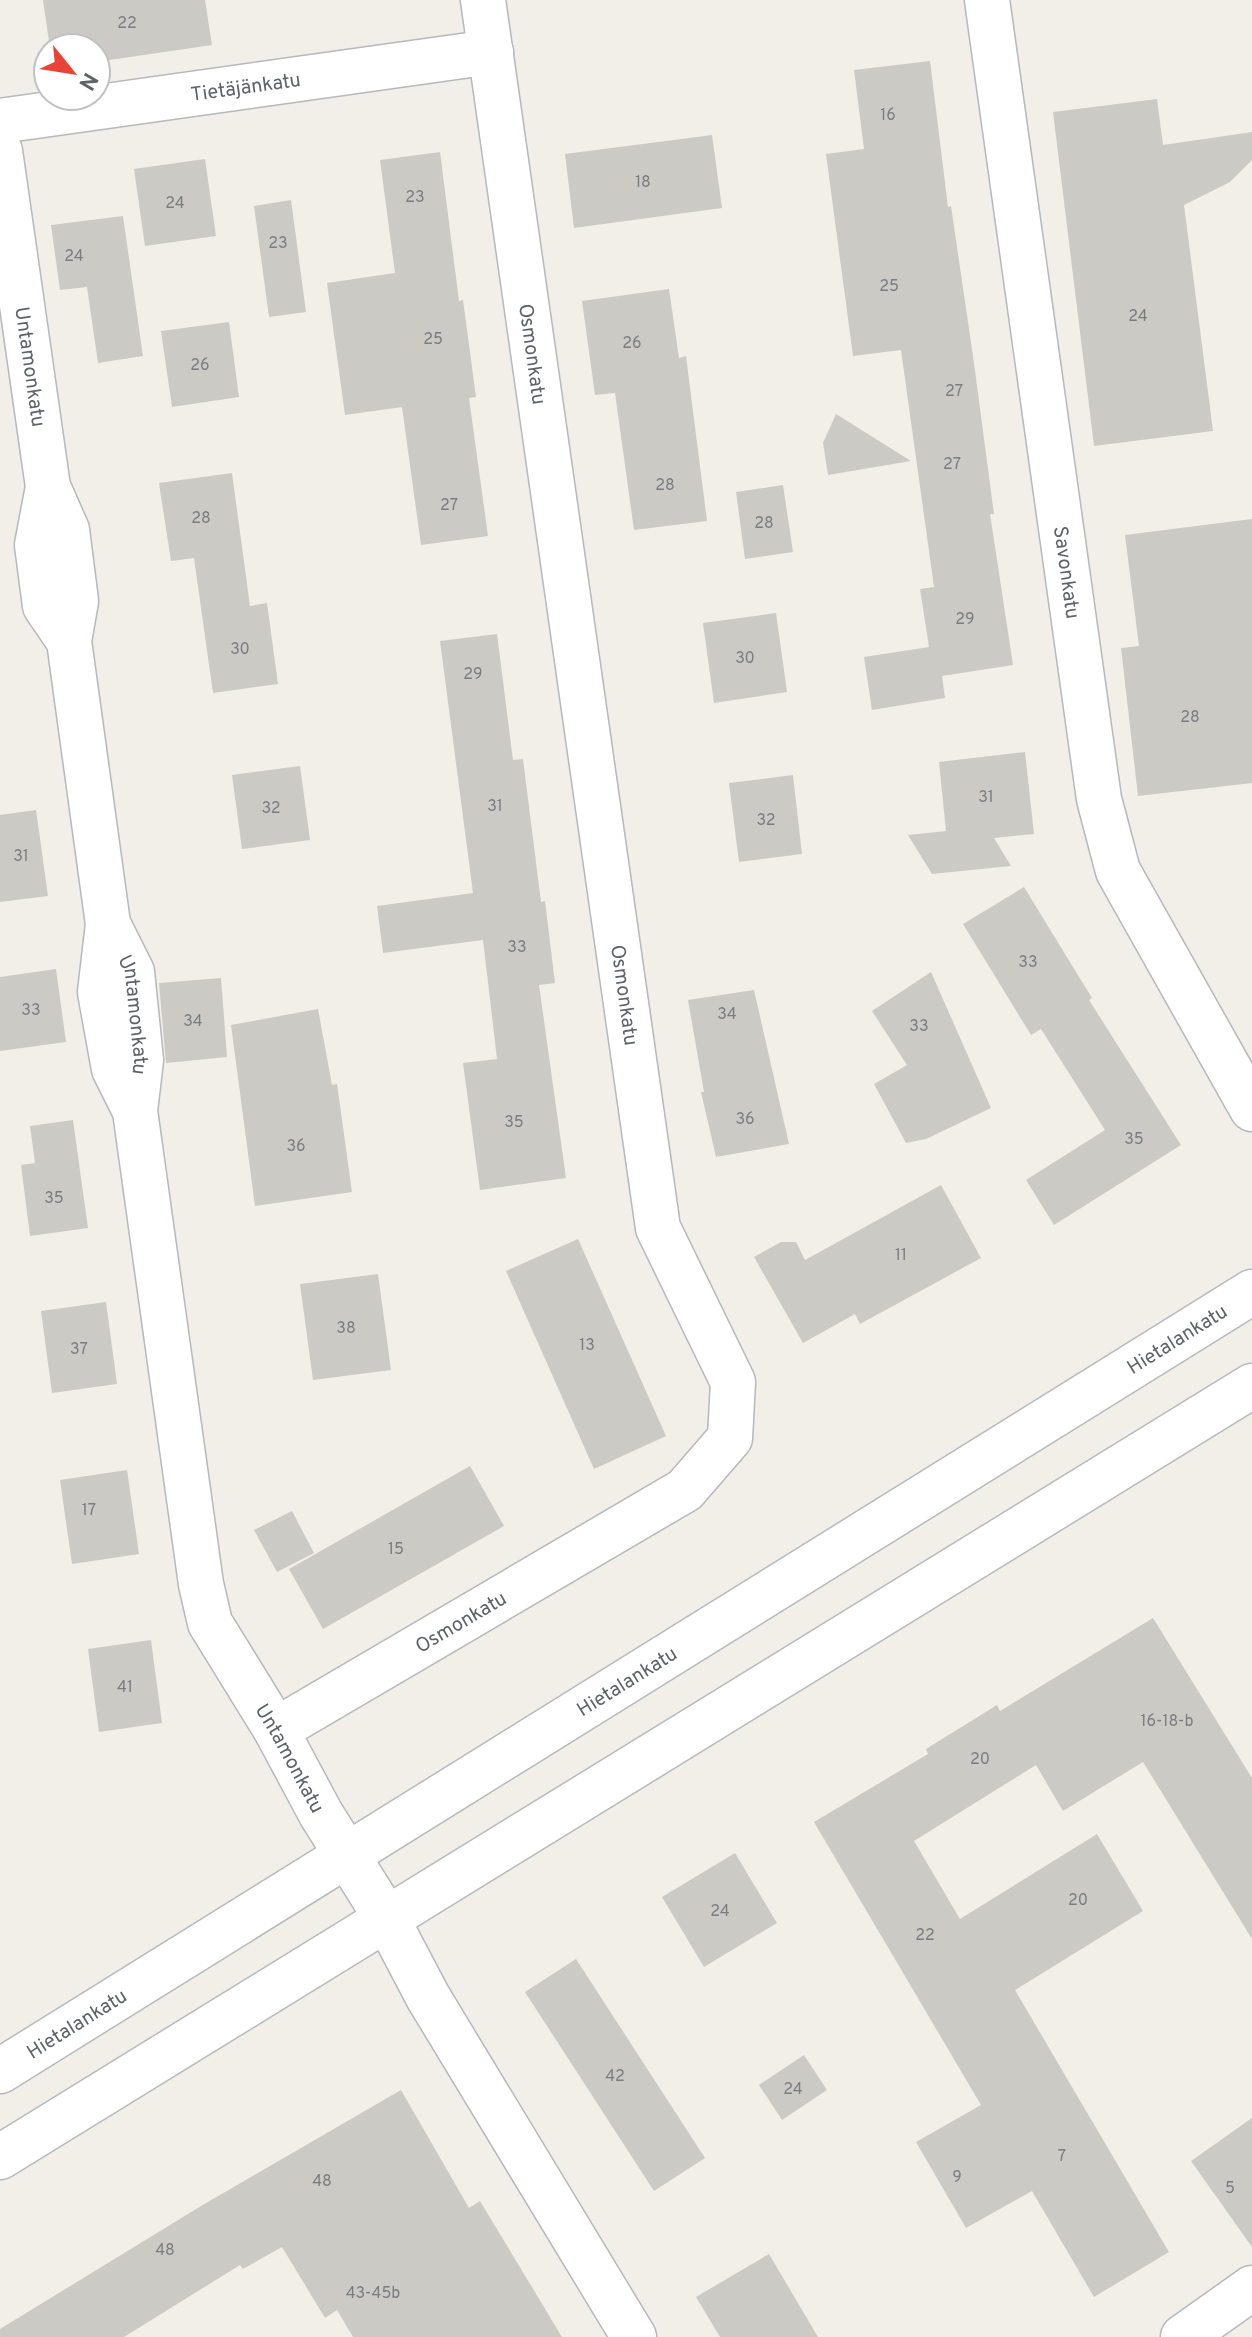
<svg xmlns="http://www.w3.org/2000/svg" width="1252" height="2337" font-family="Overpass,sans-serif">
  <rect width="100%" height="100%" fill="#f1efe8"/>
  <g fill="#cccac5">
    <path d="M 43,0 L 205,0 L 212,45 L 96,62 L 96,48 L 50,48 Z"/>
    <path d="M 930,61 L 948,207 L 951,206 L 974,363 L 994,514 L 990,514 L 1013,665 L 942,676 L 945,698 L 872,710 L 864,657 L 929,647 L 920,589 L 934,587 L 901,350 L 853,356 L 826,154 L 864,149 L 854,70 Z"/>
    <path d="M 1157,99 L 1163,145 L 1252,132 L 1252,160 L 1230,182 L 1184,205 L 1213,431 L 1094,446 L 1053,112 Z"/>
    <path d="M 712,135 L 722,208 L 574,228 L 565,154 Z"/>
    <path d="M 440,152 L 459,301 L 463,300 L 476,397 L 469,398 L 488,536 L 421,545 L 402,407 L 345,415 L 327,283 L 395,273 L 380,160 Z"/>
    <path d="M 205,159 L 216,236 L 145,246 L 134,169 Z"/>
    <path d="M 291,200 L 306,312 L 269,317 L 254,206 Z"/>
    <path d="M 123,216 L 143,356 L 98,363 L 87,287 L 60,290 L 51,225 Z"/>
    <path d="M 669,289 L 679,358 L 686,356 L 707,521 L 634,530 L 615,393 L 595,395 L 582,301 Z"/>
    <path d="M 229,322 L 239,397 L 172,407 L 161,331 Z"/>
    <path d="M 836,414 L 911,461 L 828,475 L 823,443 Z"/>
    <path d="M 232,473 L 250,606 L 267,603 L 278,684 L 213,693 L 194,558 L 171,561 L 159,483 Z"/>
    <path d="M 783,485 L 793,552 L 745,559 L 736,492 Z"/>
    <path d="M 1252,519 L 1252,783 L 1138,796 L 1121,648 L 1139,646 L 1125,535 Z"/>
    <path d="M 776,613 L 787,692 L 714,703 L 703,623 Z"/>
    <path d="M 497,634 L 513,760 L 523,759 L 541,902 L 545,901 L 555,983 L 539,985 L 566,1178 L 480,1190 L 463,1063 L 497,1059 L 483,940 L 383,953 L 377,906 L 473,893 L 440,641 Z"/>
    <path d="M 1025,752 L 1034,834 L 994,838 L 1011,866 L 932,874 L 908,835 L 946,831 L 939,762 Z"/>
    <path d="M 300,766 L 310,840 L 242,849 L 232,775 Z"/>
    <path d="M 793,775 L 802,854 L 739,862 L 729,783 Z"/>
    <path d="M 36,810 L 48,896 L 0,902 L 0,815 Z"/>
    <path d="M 1024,887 L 1092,998 L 1089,1000 L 1181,1145 L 1054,1225 L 1026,1180 L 1105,1130 L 1041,1029 L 1031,1035 L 963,924 Z"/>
    <path d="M 56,969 L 66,1042 L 0,1051 L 0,977 Z"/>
    <path d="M 931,972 L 991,1108 L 926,1139 L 906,1143 L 874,1084 L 907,1065 L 872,1011 Z"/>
    <path d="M 221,978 L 227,1057 L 166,1063 L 159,983 Z"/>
    <path d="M 754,990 L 789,1144 L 716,1157 L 701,1092 L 704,1092 L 688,1000 Z"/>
    <path d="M 318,1009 L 332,1085 L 337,1084 L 352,1192 L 255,1206 L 231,1025 Z"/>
    <path d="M 73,1120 L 88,1228 L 30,1236 L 21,1165 L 35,1163 L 30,1126 Z"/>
    <path d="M 941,1185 L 981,1258 L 860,1324 L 855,1314 L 803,1343 L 754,1257 L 781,1242 L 796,1242 L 805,1260 Z"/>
    <path d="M 578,1239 L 666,1436 L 594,1469 L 506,1271 Z"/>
    <path d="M 378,1274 L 391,1370 L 313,1380 L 300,1284 Z"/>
    <path d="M 106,1302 L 117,1384 L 52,1393 L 41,1311 Z"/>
    <path d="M 470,1466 L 504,1526 L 323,1629 L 289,1569 Z"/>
    <path d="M 127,1470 L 139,1554 L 72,1564 L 60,1480 Z"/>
    <path d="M 292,1511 L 314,1553 L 277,1572 L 254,1530 Z"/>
    <path d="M 1153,1618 L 1252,1778 L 1252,1939 L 1143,1762 L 1063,1811 L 1036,1765 L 914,1841 L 960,1919 L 1097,1834 L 1143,1911 L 1015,1990 L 1169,2252 L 1094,2297 L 1032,2191 L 966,2228 L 916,2142 L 981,2105 L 814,1822 L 928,1754 L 926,1749 L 997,1705 L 1000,1711 Z"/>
    <path d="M 151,1640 L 162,1723 L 99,1732 L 88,1649 Z"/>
    <path d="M 735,1853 L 777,1923 L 704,1967 L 662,1897 Z"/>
    <path d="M 576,1959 L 705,2158 L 654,2191 L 525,1992 Z"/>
    <path d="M 804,2055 L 827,2090 L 782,2120 L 759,2085 Z"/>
    <path d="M 401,2090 L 469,2208 L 480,2201 L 562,2337 L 353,2337 L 337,2310 L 325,2318 L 282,2247 L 243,2269 L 240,2265 L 124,2337 L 0,2337 L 0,2329 L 201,2206 Z"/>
    <path d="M 1252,2118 L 1252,2247 L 1191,2161 Z"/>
    <path d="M 769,2254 L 818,2337 L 720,2337 L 696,2297 Z"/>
  </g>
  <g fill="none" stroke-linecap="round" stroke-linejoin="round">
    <g stroke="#b5b8bc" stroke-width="47">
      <g id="street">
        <path id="s1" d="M 987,0 L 1099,799 L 1118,871 L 1252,1109"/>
        <path id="s2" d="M 0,121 L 491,52"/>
        <path id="s3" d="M 0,151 L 48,487"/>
        <path d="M 69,641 L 45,606 L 37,545 L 48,487 L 67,530 L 76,601 L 69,641 L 108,924"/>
        <path id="s4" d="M 135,1111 L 114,1069 L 100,992 L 108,924 L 132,972 L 141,1060 L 135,1111 L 201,1584 L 210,1623 L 276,1730 L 321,1814 L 387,1919 L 428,1997 L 634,2337"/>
        <path id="s5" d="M 276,1730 L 685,1490 L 730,1438 L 733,1382 L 658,1228 L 483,0"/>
        <path d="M 1183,2337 L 1252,2288"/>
      </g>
    </g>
    <g stroke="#b6babf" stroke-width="47">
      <g id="secondary">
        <path id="s6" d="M 0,2071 L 1252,1292"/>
        <path d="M 0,2157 L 1252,1386"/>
      </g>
    </g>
    <use href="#street" stroke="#fff" stroke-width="44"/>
    <use href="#secondary" stroke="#fff" stroke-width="44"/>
  </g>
  <g text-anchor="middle" stroke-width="8" stroke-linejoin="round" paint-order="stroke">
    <g font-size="16" fill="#7a7d7f">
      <text x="127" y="28">22</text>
      <text x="888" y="120">16</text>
      <text x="643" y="187">18</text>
      <text x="415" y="202">23</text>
      <text x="175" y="208">24</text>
      <text x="278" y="248">23</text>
      <text x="74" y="261">24</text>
      <text x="889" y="291">25</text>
      <text x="1138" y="321">24</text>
      <text x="433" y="344">25</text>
      <text x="632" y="348">26</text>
      <text x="200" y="370">26</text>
      <text x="954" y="396">27</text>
      <text x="952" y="469">27</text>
      <text x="665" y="490">28</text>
      <text x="449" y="510">27</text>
      <text x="201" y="523">28</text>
      <text x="764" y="528">28</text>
      <text x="965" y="624">29</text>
      <text x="240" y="654">30</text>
      <text x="745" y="663">30</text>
      <text x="473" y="679">29</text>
      <text x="1190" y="722">28</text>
      <text x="986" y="802">31</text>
      <text x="495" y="811">31</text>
      <text x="271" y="813">32</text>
      <text x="766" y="825">32</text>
      <text x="21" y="861">31</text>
      <text x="517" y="952">33</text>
      <text x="1028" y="967">33</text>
      <text x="31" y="1015">33</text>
      <text x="727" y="1019">34</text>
      <text x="193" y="1026">34</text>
      <text x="919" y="1031">33</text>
      <text x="745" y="1124">36</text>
      <text x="514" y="1127">35</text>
      <text x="1134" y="1144">35</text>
      <text x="296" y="1151">36</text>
      <text x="54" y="1203">35</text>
      <text x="901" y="1260">11</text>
      <text x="346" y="1333">38</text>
      <text x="587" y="1350">13</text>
      <text x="79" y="1354">37</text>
      <text x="89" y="1515">17</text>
      <text x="396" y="1554">15</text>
      <text x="125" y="1692">41</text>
      <text x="1167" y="1726">16-18-b</text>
      <text x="980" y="1764">20</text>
      <text x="1078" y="1905">20</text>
      <text x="720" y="1916">24</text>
      <text x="925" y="1940">22</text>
      <text x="615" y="2081">42</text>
      <text x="793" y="2094">24</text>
      <text x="1062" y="2161">7</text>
      <text x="957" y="2182">9</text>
      <text x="322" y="2186">48</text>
      <text x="1230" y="2193">5</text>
      <text x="165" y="2255">48</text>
      <text x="373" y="2298">43-45b</text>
    </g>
    <g font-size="20" fill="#5f6368" stroke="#fff">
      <text dy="7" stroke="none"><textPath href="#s2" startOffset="248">Tietäjänkatu</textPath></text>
      <text transform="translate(533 354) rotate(82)" y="7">Osmonkatu</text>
      <text dy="7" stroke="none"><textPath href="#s3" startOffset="218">Untamonkatu</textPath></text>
      <text dy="7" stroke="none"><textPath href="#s1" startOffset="578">Savonkatu</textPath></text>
      <text transform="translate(625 995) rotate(82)" y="7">Osmonkatu</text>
      <text dy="7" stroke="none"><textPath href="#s4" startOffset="290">Untamonkatu</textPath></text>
      <text dy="7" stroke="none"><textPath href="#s6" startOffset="1386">Hietalankatu</textPath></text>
      <text dy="7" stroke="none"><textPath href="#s5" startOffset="214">Osmonkatu</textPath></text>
      <text dy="7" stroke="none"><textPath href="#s6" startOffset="738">Hietalankatu</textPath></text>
      <text dy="7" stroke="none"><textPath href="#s4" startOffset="1062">Untamonkatu</textPath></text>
      <text dy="7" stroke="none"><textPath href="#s6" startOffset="90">Hietalankatu</textPath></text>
    </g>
  </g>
  <g transform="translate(72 72) rotate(120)"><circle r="38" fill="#ffffff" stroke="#bfc1c3" stroke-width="2"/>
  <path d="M0-6L14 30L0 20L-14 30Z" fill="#ea4335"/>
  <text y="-12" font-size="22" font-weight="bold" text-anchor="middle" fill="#5f6368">N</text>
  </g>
</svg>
